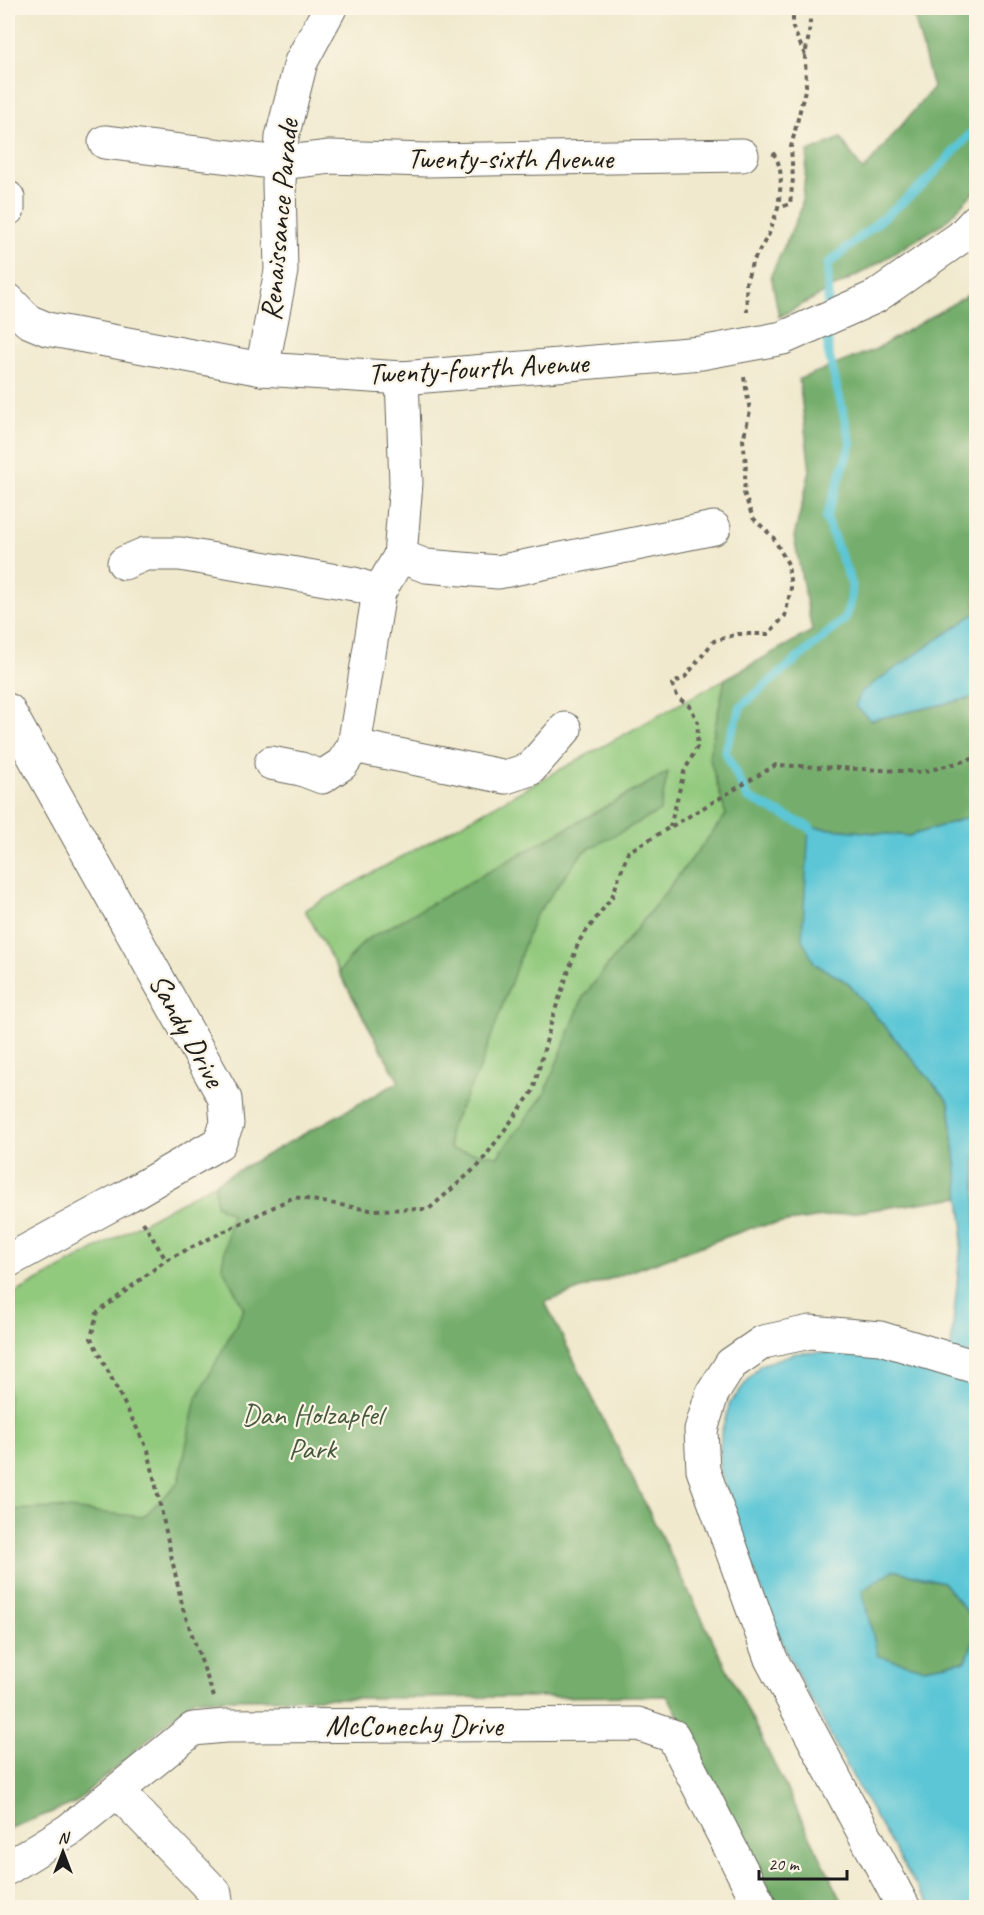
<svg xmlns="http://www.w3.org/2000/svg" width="984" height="1915" font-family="Caveat,sans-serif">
  <rect width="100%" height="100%" fill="#fcf5e5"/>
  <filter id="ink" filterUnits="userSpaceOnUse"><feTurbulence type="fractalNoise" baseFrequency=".0167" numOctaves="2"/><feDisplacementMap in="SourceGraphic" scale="12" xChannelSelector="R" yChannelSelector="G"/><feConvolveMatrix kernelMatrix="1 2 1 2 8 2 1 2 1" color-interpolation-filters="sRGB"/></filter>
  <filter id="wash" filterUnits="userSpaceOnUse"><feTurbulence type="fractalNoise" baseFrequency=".008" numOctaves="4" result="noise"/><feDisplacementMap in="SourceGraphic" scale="24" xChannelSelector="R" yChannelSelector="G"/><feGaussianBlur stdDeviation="1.35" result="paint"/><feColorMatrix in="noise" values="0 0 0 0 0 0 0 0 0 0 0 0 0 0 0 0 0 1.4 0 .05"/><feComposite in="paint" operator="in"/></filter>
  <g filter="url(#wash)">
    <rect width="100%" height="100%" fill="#f0e9cd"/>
    <path fill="#91c97d" stroke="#56724c" stroke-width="1.5" d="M 976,541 L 976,1192 L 754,1227 L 545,1302 L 845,1907 L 778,1907 L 668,1696 L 194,1699 L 75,1803 L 8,1829 L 8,1297 L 399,1082 L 305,910 Z"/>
    <g fill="#74ad6c" stroke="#486444" stroke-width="1.5">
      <path d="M 912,8 L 976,8 L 976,190 L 944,223 L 870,268 L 779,317 L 771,275 L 801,209 L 808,152 L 841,138 L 863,171 L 933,88 Z"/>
      <path d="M 976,290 L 976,613 L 862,692 L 871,720 L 976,697 L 976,815 L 909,836 L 809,827 L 815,964 L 847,982 L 949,1102 L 960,1197 L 754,1227 L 545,1302 L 845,1907 L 778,1907 L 668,1696 L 194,1699 L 75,1803 L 8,1829 L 8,1510 L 58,1508 L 143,1517 L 179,1482 L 195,1402 L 244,1309 L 222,1266 L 231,1214 L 216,1205 L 215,1183 L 399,1082 L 339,972 L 364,941 L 668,772 L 660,811 L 583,852 L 534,918 L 480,1068 L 449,1130 L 450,1149 L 498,1156 L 544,1095 L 583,997 L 726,815 L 709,756 L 725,679 L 812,631 L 794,537 L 810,471 L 799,379 L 876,349 Z"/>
      <path d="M 893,1570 L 943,1582 L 976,1623 L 976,1635 L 966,1661 L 923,1668 L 877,1656 L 862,1591 Z"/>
    </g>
    <g fill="#5bc6d6" stroke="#3c7179" stroke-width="1.5">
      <path d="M 976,613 L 976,697 L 871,720 L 855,706 L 861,692 Z"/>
      <path d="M 976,815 L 976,1623 L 943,1582 L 893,1570 L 862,1591 L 878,1656 L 923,1668 L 966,1661 L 976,1635 L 976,1907 L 933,1907 L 913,1881 L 871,1810 L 802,1683 L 772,1621 L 719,1468 L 721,1433 L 730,1403 L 760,1365 L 796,1353 L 827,1352 L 885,1358 L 931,1374 L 949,1366 L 963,1224 L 949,1102 L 847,982 L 815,964 L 802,939 L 809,827 L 909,836 Z"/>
    </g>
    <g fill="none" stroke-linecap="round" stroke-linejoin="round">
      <g stroke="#5bc6d6" stroke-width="9">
        <path d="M 828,310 L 828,264 L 924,184 L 976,128"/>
        <path d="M 815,836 L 809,827 L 748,798 L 725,751 L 741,706 L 845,619 L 851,600 L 852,585 L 826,518 L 851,444 L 828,351 L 828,323"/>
      </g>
    </g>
  </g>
  <g filter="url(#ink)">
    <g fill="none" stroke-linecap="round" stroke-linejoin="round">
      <g stroke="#66645a" stroke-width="35">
        <g id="minor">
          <path d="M 105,142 L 280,163 L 330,157 L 426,160 L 742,155"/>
          <path d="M 8,198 L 8,209"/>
          <path d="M 8,300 L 28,321 L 47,329 L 262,369 L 402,378 L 701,353 L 783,338 L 875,297 L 961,237 L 976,221"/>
          <path d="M 262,369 L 281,271 L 279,183 L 282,137 L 301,62 L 330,8"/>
          <path d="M 400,556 L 426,566 L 498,572 L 714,528"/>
          <path d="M 124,563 L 145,554 L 180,554 L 354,584 L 379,592"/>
          <path d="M 8,710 L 225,1099 L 227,1124 L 219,1143 L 127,1196 L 8,1261"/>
          <path d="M 354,746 L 506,777 L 530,769 L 565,729"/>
          <path d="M 271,763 L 301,769 L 322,777 L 342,764 L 354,746 L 379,592 L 400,556 L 406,483 L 402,378"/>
          <path d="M 117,1791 L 215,1893 L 217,1908"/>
          <path d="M 8,1868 L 69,1830 L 193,1729 L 225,1726 L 638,1724 L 673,1736 L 761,1908"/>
          <path d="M 904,1908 L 771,1659 L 703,1470 L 701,1430 L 712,1394 L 731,1364 L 763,1342 L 810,1332 L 880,1338 L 976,1367"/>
        </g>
      </g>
      <g stroke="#66645a" stroke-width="4" stroke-dasharray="4.5 4.5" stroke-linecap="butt">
        <path d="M 793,8 L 793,28 L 805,55"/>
        <path d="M 773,153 C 785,170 780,188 778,208"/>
        <path d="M 747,312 L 746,283 L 752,263 L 769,234 L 778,208 L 790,204 L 793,179 L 791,147 L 806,86 L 805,55 L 809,35 L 811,8"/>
        <path d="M 670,827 L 684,772 L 697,747 L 698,723 L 690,706 L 678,698 L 672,684 L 685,677 L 714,641 L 738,634 L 768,634 L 785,616 L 791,588 L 788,564 L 773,537 L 753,518 L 744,493 L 746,464 L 743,440 L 750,411 L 744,377"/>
        <path d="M 143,1222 L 166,1260"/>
        <path d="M 214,1697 L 183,1609 L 148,1450 L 91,1338 L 97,1313 L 166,1260 L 294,1197 L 370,1210 L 429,1209 L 479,1165 L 533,1091 L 553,1016 L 579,941 L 612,897 L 628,852 L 776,765 L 923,772 L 976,758"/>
      </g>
      <use href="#minor" stroke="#fff" stroke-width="33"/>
    </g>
  </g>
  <g text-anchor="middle" stroke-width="4.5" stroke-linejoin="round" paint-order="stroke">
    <g font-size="30" fill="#1c1c1c" stroke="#fcf5e5">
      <text x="510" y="168">Twenty-sixth Avenue</text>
      <text transform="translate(279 220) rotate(-85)" y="10">Renaissance Parade</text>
      <text transform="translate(478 368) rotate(-3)" y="10">Twenty-fourth Avenue</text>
      <text transform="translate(187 1030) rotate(61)" y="10">Sandy Drive</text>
      <text x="414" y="1735">McConechy Drive</text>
    </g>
    <g font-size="30" fill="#45593e" stroke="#fcf5e5">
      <text x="312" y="1424">Dan Holzapfel<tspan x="312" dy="34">Park</tspan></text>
    </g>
  </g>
  <rect width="984" height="1915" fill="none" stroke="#fcf5e5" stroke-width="30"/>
  <g transform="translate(63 1852)" stroke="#fcf5e5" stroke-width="4.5" paint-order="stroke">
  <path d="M0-4.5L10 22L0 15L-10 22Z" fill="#1c1c1c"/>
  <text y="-9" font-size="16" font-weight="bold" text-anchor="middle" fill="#1c1c1c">N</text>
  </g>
  <path d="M759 1870v9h88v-9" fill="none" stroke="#1c1c1c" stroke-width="3"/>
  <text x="768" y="1870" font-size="18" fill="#1c1c1c" stroke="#fcf5e5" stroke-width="4.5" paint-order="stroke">20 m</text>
</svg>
